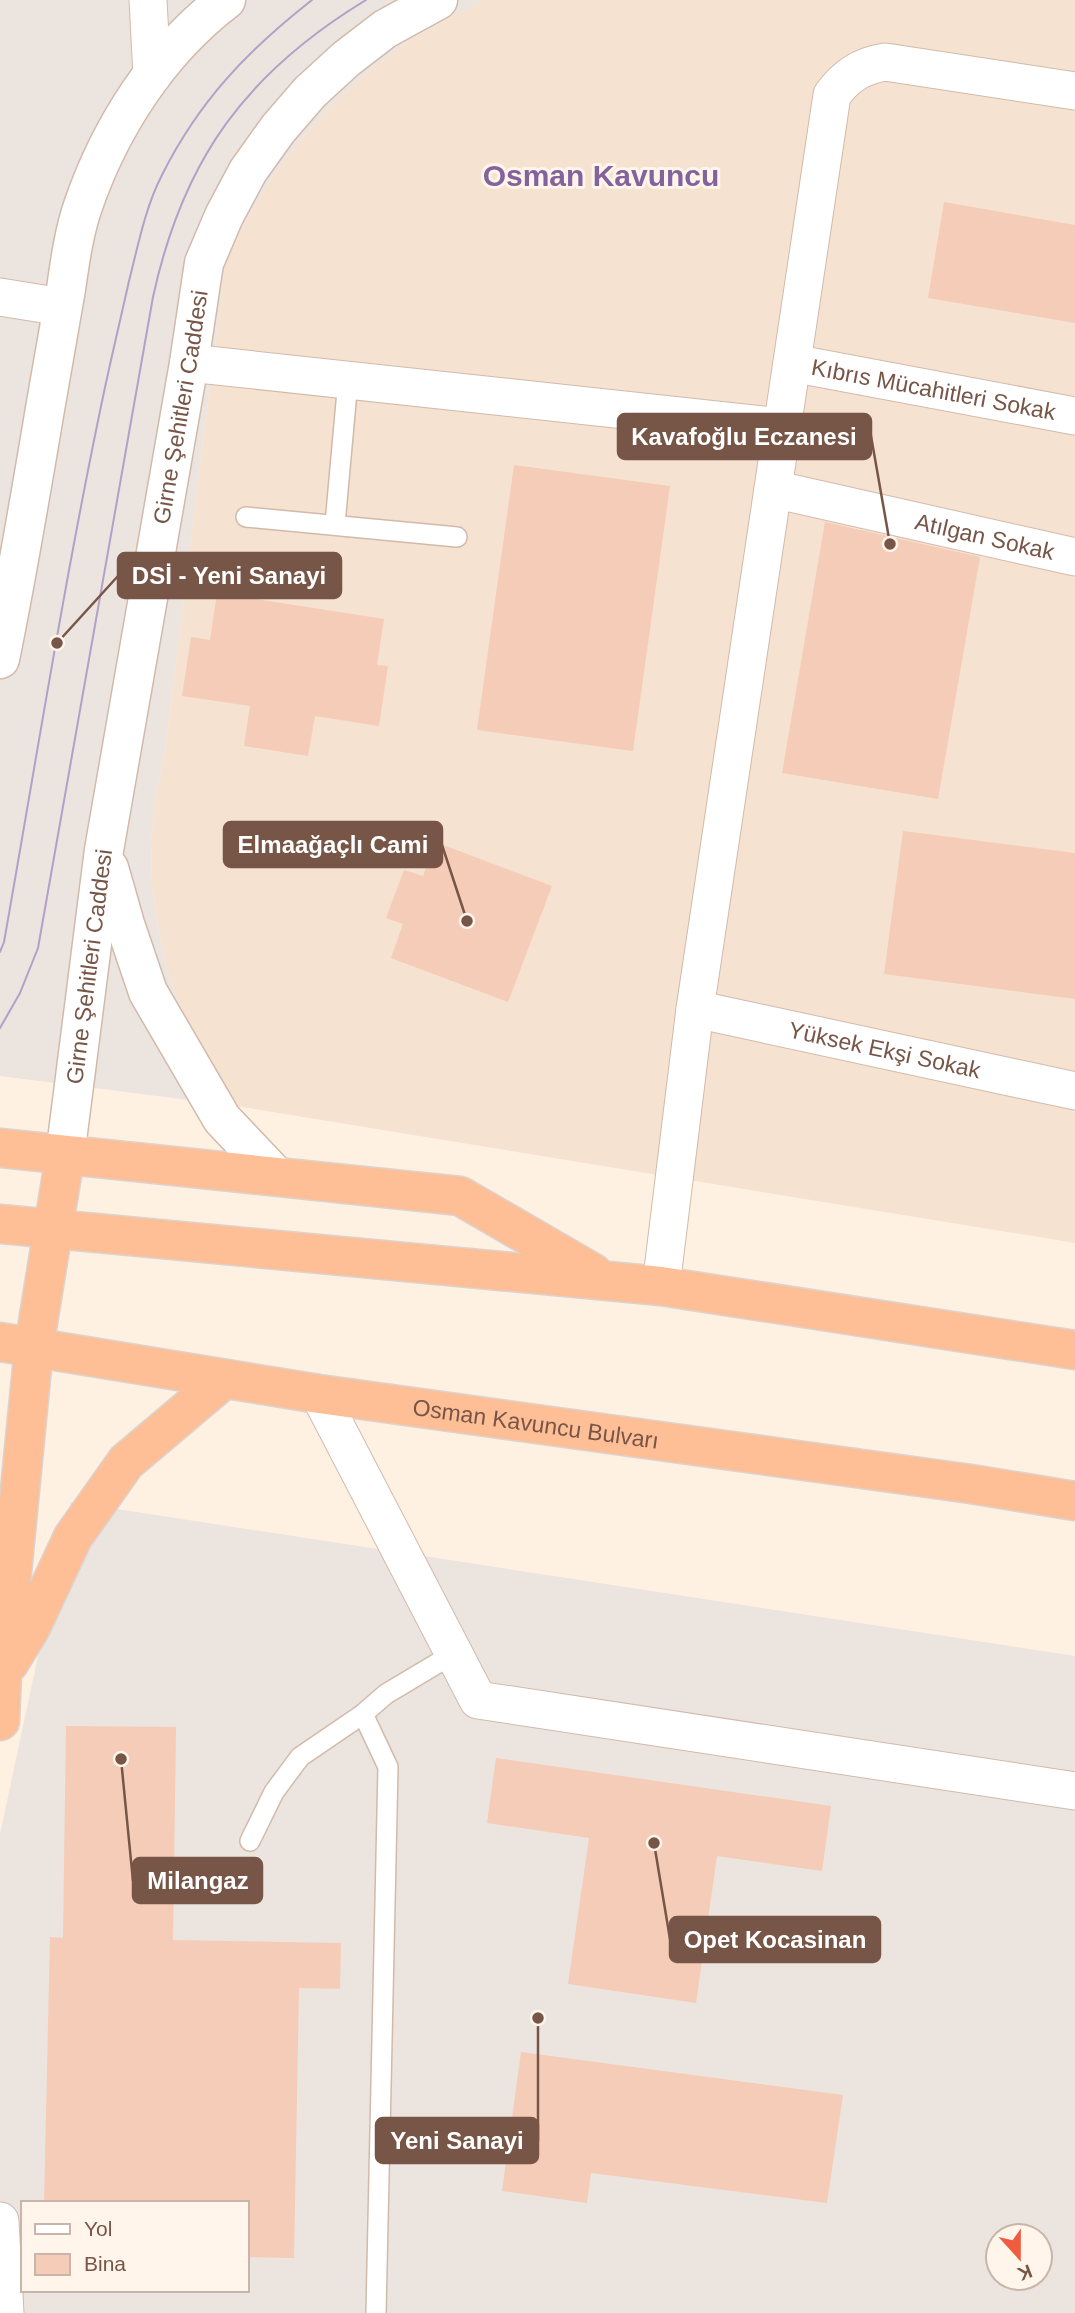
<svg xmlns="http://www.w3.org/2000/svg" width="1075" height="2313" font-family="Arial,sans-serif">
  <rect width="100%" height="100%" fill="#fef1e2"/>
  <path fill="#f6e2d0" d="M 483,0 L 1075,0 L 1075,1243 L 236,1106 L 186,1022 L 169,976 L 158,928 L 152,884 L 151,839 L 156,794 L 165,751 L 225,264 L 247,219 L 273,176 L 303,137 L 337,100 L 374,67 L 413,38 Z"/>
  <g fill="#ece4de" fill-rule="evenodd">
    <path d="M 0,0 L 483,0 L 413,38 L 374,67 L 337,100 L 303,137 L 273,176 L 247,219 L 225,264 L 165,751 L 156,794 L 151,839 L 152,884 L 158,928 L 169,976 L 186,1022 L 236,1106 L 0,1076 Z"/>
    <path d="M 71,1502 L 1075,1656 L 1075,2313 L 2,2313 L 0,2263 L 0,1834 ZM 23,2203 L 247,2203 L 247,2290 L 23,2290 ZM 998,2236 L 1040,2236 L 1040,2278 L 998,2278 Z"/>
  </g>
  <g fill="#f5ccb8">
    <path d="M 944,202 L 1075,225 L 1075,323 L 928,298 Z"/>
    <path d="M 514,465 L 670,486 L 633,751 L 477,730 Z"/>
    <path d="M 825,522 L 980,557 L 938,799 L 782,773 Z"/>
    <path d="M 217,593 L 384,619 L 377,665 L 388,666 L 379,726 L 315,716 L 308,756 L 244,746 L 250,706 L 182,696 L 191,637 L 210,640 Z"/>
    <path d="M 903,831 L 1075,853 L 1075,999 L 884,974 Z"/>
    <path d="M 435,842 L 552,886 L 508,1002 L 391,958 L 403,924 L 386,918 L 404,870 L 423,876 Z"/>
    <path d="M 66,1726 L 176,1727 L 173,1940 L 341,1943 L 340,1989 L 299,1988 L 294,2258 L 247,2257 L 247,2203 L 44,2203 L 50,1937 L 63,1938 Z"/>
    <path d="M 496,1758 L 831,1806 L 822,1871 L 717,1856 L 696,2003 L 568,1984 L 589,1838 L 487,1823 Z"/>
    <path d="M 521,2052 L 843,2095 L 827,2203 L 591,2173 L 587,2203 L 502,2191 Z"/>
  </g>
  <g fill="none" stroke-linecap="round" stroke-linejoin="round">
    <g stroke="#d2baab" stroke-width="22">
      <g id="service">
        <path d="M 246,517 L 457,537"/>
        <path d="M 335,524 L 348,380"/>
        <path d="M 363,1714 L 388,1767 L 376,2313"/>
        <path d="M 250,1841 L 274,1792 L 300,1757 L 363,1714 L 386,1694 L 453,1654"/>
      </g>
    </g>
    <g stroke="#d2baab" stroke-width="39">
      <g id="minor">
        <path d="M 148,0 L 152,76"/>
        <path d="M 0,297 L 62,307"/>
        <path d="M 189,363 L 782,427"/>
        <path id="s1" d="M 792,363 L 1075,416"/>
        <path id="s2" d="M 773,489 L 1075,557"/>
        <path id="s3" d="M 695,1009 L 1075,1091"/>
        <path d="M 661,1286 L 695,1009 L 832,95 C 846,76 861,66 885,62 L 1075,91"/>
        <path d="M 319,1394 L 478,1700 L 1075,1791"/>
        <path d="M 0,2221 L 5,2313"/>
      </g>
    </g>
    <g stroke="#d2baab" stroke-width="41">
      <g id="tertiary">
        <path d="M 0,659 C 17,576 31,492 45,409 C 52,369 59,329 66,289 C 70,261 74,232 83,206 C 110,127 159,51 226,0"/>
        <path d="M 109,868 L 125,924 L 148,992 L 222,1119 L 276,1176"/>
        <path id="s4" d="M 65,1156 L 104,850 L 189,363 L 204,263 L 224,216 L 248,171 L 278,129 L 310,92 L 346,59 L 385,29 L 438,0"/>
      </g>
    </g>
    <g stroke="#dcd3cf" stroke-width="41">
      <g id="trunk">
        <path d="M 0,1148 L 460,1196 L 593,1273"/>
        <path d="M 0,1224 L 661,1286 L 1075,1350"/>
        <path id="s5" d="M 0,1342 L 319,1394 L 971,1484 L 1075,1501"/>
        <path d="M 9,1663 L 31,1627 L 73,1537 L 126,1462 L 223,1380"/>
        <path d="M 0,1721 L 2,1674 L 34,1347 L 65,1156"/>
      </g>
    </g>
    <use href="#service" stroke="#fff" stroke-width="19"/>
    <use href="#minor" stroke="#fff" stroke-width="37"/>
    <use href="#tertiary" stroke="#fff" stroke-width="38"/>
    <use href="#trunk" stroke="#febe96" stroke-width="38"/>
    <g stroke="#b3a0c8" stroke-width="2">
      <path d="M 0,952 L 4,942 C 35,767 63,590 99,416 C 108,371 119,326 129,281 C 138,246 145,208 162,175 C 199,101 247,51 312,0"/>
      <path d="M 0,1028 L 20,993 L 38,948 L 153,297 C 183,159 246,73 366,0"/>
    </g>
  </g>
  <g text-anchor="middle" stroke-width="6" stroke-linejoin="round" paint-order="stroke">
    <g font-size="23" fill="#775547" stroke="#fff5ea">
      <text dy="8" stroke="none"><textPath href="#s1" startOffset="144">Kıbrıs Mücahitleri Sokak</textPath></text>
      <text dy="8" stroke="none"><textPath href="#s4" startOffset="758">Girne Şehitleri Caddesi</textPath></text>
      <text dy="8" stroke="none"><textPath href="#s2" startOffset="217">Atılgan Sokak</textPath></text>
      <text dy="8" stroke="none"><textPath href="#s4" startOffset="191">Girne Şehitleri Caddesi</textPath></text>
      <text dy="8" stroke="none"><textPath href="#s3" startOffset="194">Yüksek Ekşi Sokak</textPath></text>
      <text dy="8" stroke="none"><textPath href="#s5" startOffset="542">Osman Kavuncu Bulvarı</textPath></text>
    </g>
    <g font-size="30" font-weight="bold" fill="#84629b" stroke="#fff5ea">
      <text x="601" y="186">Osman Kavuncu</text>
    </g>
  </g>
  <path fill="none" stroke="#775547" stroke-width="2.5" d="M890 544L871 436M57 643L118 576M467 921L442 845M121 1759L133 1881M654 1843L670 1939M538 2018L538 2141"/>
  <g fill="#775547" stroke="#fff5ea" stroke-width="2.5">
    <circle cx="890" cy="544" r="7"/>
    <circle cx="57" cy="643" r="7"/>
    <circle cx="467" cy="921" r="7"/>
    <circle cx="121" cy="1759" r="7"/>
    <circle cx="654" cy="1843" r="7"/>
    <circle cx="538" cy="2018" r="7"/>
  </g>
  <g fill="#775547" stroke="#775547" stroke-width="2.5">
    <rect x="618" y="414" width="253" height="45" rx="7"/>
    <rect x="118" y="553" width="223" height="45" rx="7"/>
    <rect x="224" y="822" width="218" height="45" rx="7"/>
    <rect x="133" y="1858" width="129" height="45" rx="7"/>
    <rect x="670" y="1917" width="210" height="45" rx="7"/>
    <rect x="376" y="2118" width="162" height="45" rx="7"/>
  </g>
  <g font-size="24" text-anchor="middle" font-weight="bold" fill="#fff">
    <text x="744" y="445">Kavafoğlu Eczanesi</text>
    <text x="229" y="584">DSİ - Yeni Sanayi</text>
    <text x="333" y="853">Elmaağaçlı Cami</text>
    <text x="198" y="1889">Milangaz</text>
    <text x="775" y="1948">Opet Kocasinan</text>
    <text x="457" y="2149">Yeni Sanayi</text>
  </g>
  <rect x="21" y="2201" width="228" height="91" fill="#fff5ea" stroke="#c9b5a9" stroke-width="2"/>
  <rect x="35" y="2224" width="35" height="10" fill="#ffffff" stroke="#c9b5a9" stroke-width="2"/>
  <text x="84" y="2236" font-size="21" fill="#775547">Yol</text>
  <rect x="35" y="2254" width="35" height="21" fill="#f5ccb8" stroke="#c9b5a9" stroke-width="2"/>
  <text x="84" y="2271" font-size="21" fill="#775547">Bina</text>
  <g transform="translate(1019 2257) rotate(159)"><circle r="33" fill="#fff5ea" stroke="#c9b5a9" stroke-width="2"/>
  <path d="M0-5L12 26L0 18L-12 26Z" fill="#f05c3f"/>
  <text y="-10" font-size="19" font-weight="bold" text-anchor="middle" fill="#775547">K</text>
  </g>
</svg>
